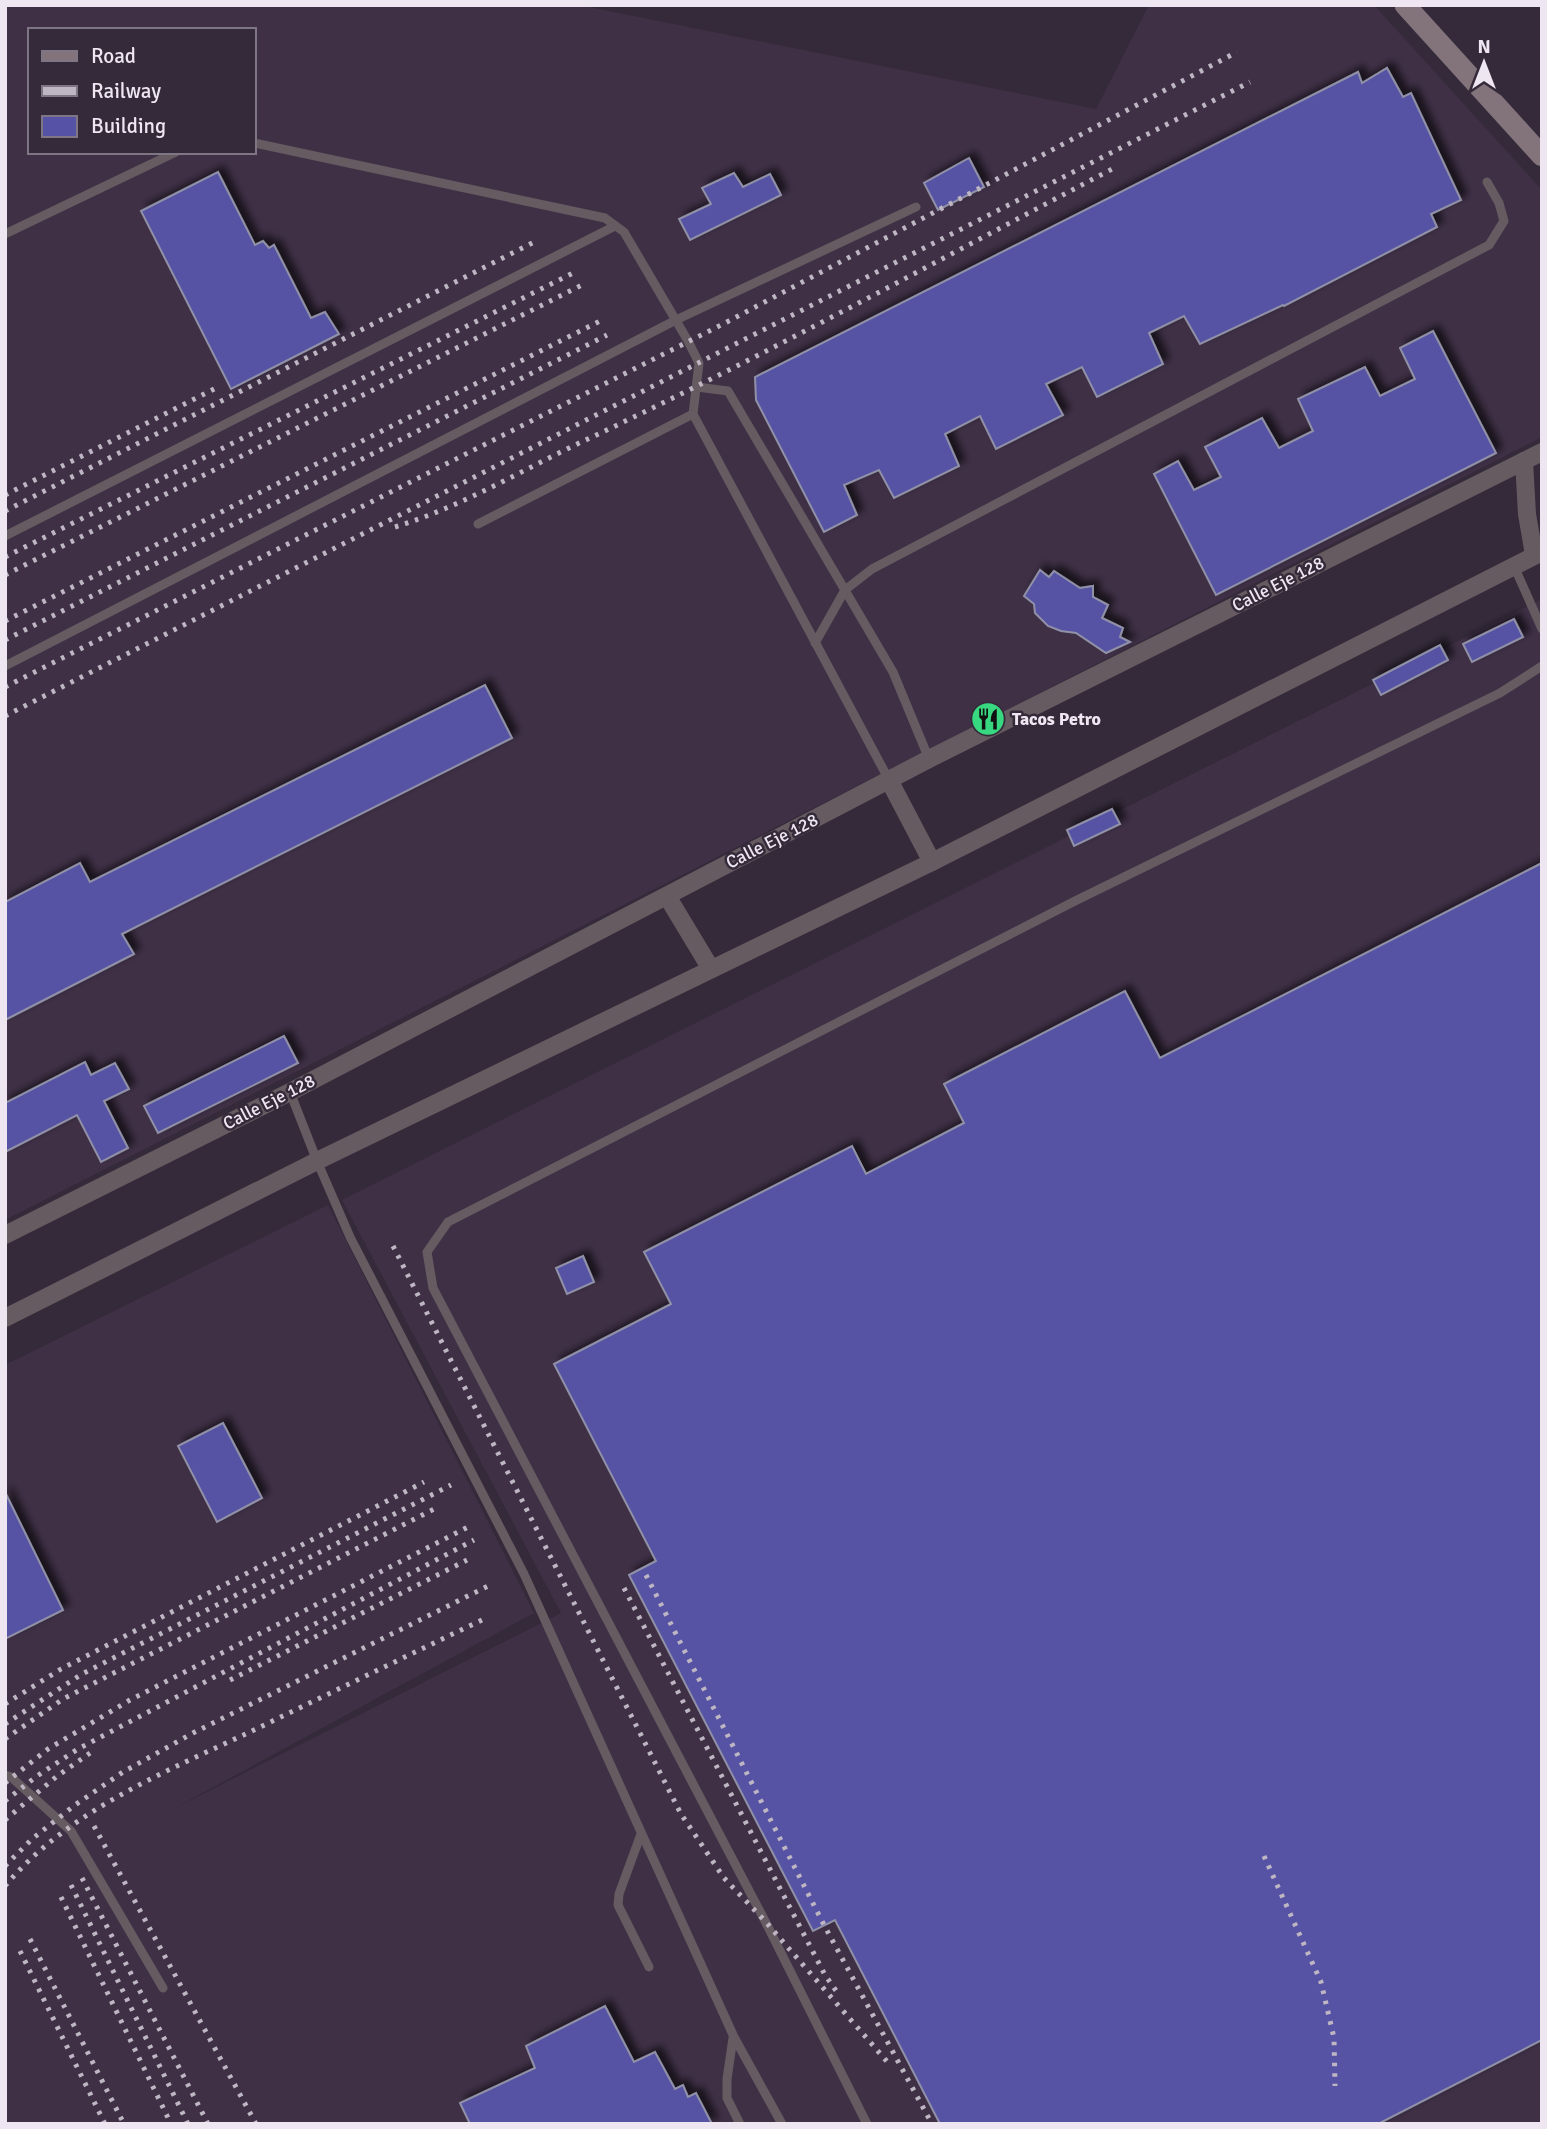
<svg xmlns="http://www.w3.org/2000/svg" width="1547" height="2129" font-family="Signika,sans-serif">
  <defs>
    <filter id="shadow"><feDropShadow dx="6" dy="-6" stdDeviation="3.5" flood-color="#0009"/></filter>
  </defs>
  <rect width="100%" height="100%" fill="#342a3a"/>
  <g fill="#3f3046" fill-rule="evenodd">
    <path d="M 5,5 L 579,5 L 1096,109 L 1149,5 L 1374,5 L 1542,190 L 1542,437 L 5,1220 ZM 30,30 L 254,30 L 254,152 L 30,152 Z"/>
    <path d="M 1542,599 L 1542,2124 L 5,2124 L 5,1365 L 328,1205 L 534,1613 L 175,1808 L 561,1613 L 342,1200 Z"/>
  </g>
  <g fill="#5652a5" stroke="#9091a7" stroke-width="2" filter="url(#shadow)">
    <path d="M 1387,68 L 1403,97 L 1411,93 L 1461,200 L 1431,214 L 1437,227 L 1284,306 L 1283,305 L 1200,344 L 1184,316 L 1149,333 L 1163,364 L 1097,397 L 1082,367 L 1046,384 L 1063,415 L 996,449 L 980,416 L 945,434 L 959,466 L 894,498 L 879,470 L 844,485 L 857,515 L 824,532 L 756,400 L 755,377 L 1358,72 L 1362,83 Z"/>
    <path d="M 969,158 L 984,187 L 938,210 L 924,183 Z"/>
    <path d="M 218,172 L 255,245 L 263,241 L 269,248 L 274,245 L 311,318 L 325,312 L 339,334 L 231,389 L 141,211 Z"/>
    <path d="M 734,173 L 743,187 L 770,174 L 781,195 L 690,240 L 679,219 L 711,204 L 702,188 Z"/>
    <path d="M 1433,331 L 1496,453 L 1216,595 L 1154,474 L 1178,461 L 1194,490 L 1221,477 L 1205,447 L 1262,418 L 1279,448 L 1313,431 L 1298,399 L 1365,367 L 1380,396 L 1415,379 L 1400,348 Z"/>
    <path d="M 1040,570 L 1049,577 L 1054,571 L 1080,588 L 1093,586 L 1093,597 L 1108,605 L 1102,618 L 1123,628 L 1120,637 L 1130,642 L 1106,653 L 1076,633 L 1061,631 L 1048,626 L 1035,613 L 1034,604 L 1024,596 Z"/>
    <path d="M 1514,619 L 1523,637 L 1472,662 L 1463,644 Z"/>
    <path d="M 1440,645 L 1448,660 L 1381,695 L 1373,680 Z"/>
    <path d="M 485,685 L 512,738 L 122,934 L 134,954 L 5,1020 L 5,902 L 80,863 L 90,882 Z"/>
    <path d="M 1112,809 L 1120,824 L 1074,846 L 1067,830 Z"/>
    <path d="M 1542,863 L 1542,2040 L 1378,2124 L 940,2124 L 835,1920 L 813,1931 L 629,1575 L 656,1561 L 554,1364 L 671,1304 L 644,1252 L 852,1146 L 866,1174 L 964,1123 L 944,1084 L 1125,991 L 1160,1058 Z"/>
    <path d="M 284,1036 L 298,1063 L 158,1133 L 144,1106 Z"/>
    <path d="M 85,1062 L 91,1075 L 115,1063 L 129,1089 L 104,1101 L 128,1148 L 101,1162 L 77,1115 L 5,1152 L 5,1103 Z"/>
    <path d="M 583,1256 L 594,1282 L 567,1294 L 556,1268 Z"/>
    <path d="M 223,1423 L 262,1498 L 217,1522 L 178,1446 Z"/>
    <path d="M 5,1492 L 63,1610 L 5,1639 Z"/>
    <path d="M 605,2006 L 634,2062 L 655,2052 L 675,2089 L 683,2085 L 688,2097 L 696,2093 L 712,2124 L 470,2124 L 460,2103 L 535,2068 L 526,2046 Z"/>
  </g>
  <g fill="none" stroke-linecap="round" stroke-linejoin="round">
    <g stroke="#655b60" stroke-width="9">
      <path d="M 254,143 L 605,218 L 624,232 L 688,341 L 699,363 L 693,414 L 889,780"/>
      <path d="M 5,234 L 176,152"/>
      <path d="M 697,387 L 728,391 L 893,672 L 929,759"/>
      <path d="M 478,524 L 693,414"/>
      <path d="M 5,536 L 615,226"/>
      <path d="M 1514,566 L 1542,629"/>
      <path d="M 815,643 L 845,590 L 872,569 L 1489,245 L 1504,221 L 1499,203 L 1487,182"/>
      <path d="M 5,666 L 676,320 L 916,207"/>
      <path d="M 290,1092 L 317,1161 L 350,1237 L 524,1574 L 734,2037 L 782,2124"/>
      <path d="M 5,1775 L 11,1777 L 71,1831 L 163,1988"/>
      <path d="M 641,1834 L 619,1894 L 618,1905 L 649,1967"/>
      <path d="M 733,2038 L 727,2079 L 727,2098 L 740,2124"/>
      <path d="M 867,2124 L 765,1921 L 433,1288 L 427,1252 L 448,1222 L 1075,901 L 1500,693 L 1542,666"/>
    </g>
    <g stroke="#655b60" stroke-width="18">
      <path d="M 1524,461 L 1527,514 L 1534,555"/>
      <path d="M 889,780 L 932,862"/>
      <path d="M 667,896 L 711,969"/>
      <path d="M 5,1235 L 290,1092 L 929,759 L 1542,452"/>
      <path d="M 5,1318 L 317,1161 L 932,862 L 1542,552"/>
    </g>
    <path stroke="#83747c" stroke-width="21" d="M 1405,5 L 1542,156"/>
    <g stroke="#beb6c3" stroke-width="5" stroke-dasharray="3.5 7" stroke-linecap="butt">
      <path d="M 5,495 L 218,387"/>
      <path d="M 5,511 L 538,240"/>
      <path d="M 395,527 C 464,506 527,467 592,437 C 770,353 942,258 1116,167"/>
      <path d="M 5,557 L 573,273"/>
      <path d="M 5,575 L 584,284"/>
      <path d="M 5,621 L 602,320"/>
      <path d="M 5,640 L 607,335"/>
      <path d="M 5,687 L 725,323 L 1237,52"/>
      <path d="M 5,716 L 1250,82"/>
      <path d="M 393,1246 L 681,1814 L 724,1878 L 765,1921 L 890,2065"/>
      <path d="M 646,1575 L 824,1925 L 932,2124"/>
      <path d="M 624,1588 L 825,1975 L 837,1992"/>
      <path d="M 230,1680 L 467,1560"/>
      <path d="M 5,1704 L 61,1669 L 424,1482"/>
      <path d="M 5,1724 L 82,1674 L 451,1485"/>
      <path d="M 5,1739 L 63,1699 L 438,1507"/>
      <path d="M 5,1783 L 48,1749 L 130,1700 L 468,1527"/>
      <path d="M 5,1801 L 37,1776 L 78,1749 L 474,1540"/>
      <path d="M 5,1820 L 56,1777 L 90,1753"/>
      <path d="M 94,1826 L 256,2124"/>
      <path d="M 1264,1856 L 1321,1982 L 1334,2038 L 1335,2086"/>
      <path d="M 5,1866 L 32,1839 L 75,1805 L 123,1772 L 193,1733 L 492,1584"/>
      <path d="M 82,1878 L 208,2124"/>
      <path d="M 71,1885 L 188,2124"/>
      <path d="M 5,1886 C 69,1810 165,1772 252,1731 C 330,1693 409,1655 488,1617"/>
      <path d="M 61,1897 L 171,2124"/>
      <path d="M 30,1939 L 124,2124"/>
      <path d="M 20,1951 L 105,2124"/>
    </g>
  </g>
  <defs>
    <g id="restaurant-disc" transform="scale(1.75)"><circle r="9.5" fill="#37d880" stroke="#342a3a"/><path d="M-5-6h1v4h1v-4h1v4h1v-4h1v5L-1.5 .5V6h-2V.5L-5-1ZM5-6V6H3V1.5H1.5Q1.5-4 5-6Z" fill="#111"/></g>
  </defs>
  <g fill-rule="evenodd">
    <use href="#restaurant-disc" x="988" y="719"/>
  </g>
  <g text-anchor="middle" stroke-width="5" stroke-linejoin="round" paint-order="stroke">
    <g font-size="18" fill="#eee7f2" stroke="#342a3a">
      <text transform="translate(1278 584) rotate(-27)" y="6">Calle Eje 128</text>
      <text transform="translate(772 841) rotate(-27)" y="6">Calle Eje 128</text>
      <text transform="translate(269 1102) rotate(-27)" y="6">Calle Eje 128</text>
    </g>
    <g font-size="18" font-weight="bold" fill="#eee7f2" stroke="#342a3a" text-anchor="start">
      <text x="1012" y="725">Tacos Petro</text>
    </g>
  </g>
  <rect width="1547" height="2129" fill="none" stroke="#eee7f2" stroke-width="14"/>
  <rect x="28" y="28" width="228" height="126" fill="#342a3a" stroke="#7e7684" stroke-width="2"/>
  <rect x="42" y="51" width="35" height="10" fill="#83747c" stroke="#7e7684" stroke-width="2"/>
  <text x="91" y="63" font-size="21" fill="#eee7f2">Road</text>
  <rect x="42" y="86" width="35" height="10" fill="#beb6c3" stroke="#7e7684" stroke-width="2"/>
  <text x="91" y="98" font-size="21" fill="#eee7f2">Railway</text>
  <rect x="42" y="116" width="35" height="21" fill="#5652a5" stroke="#7e7684" stroke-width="2"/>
  <text x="91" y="133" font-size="21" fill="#eee7f2">Building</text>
  <g transform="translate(1484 63)" stroke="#342a3a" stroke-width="5" paint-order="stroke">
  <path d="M0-5L12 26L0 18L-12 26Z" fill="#eee7f2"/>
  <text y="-10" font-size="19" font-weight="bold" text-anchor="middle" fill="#eee7f2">N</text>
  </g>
</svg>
